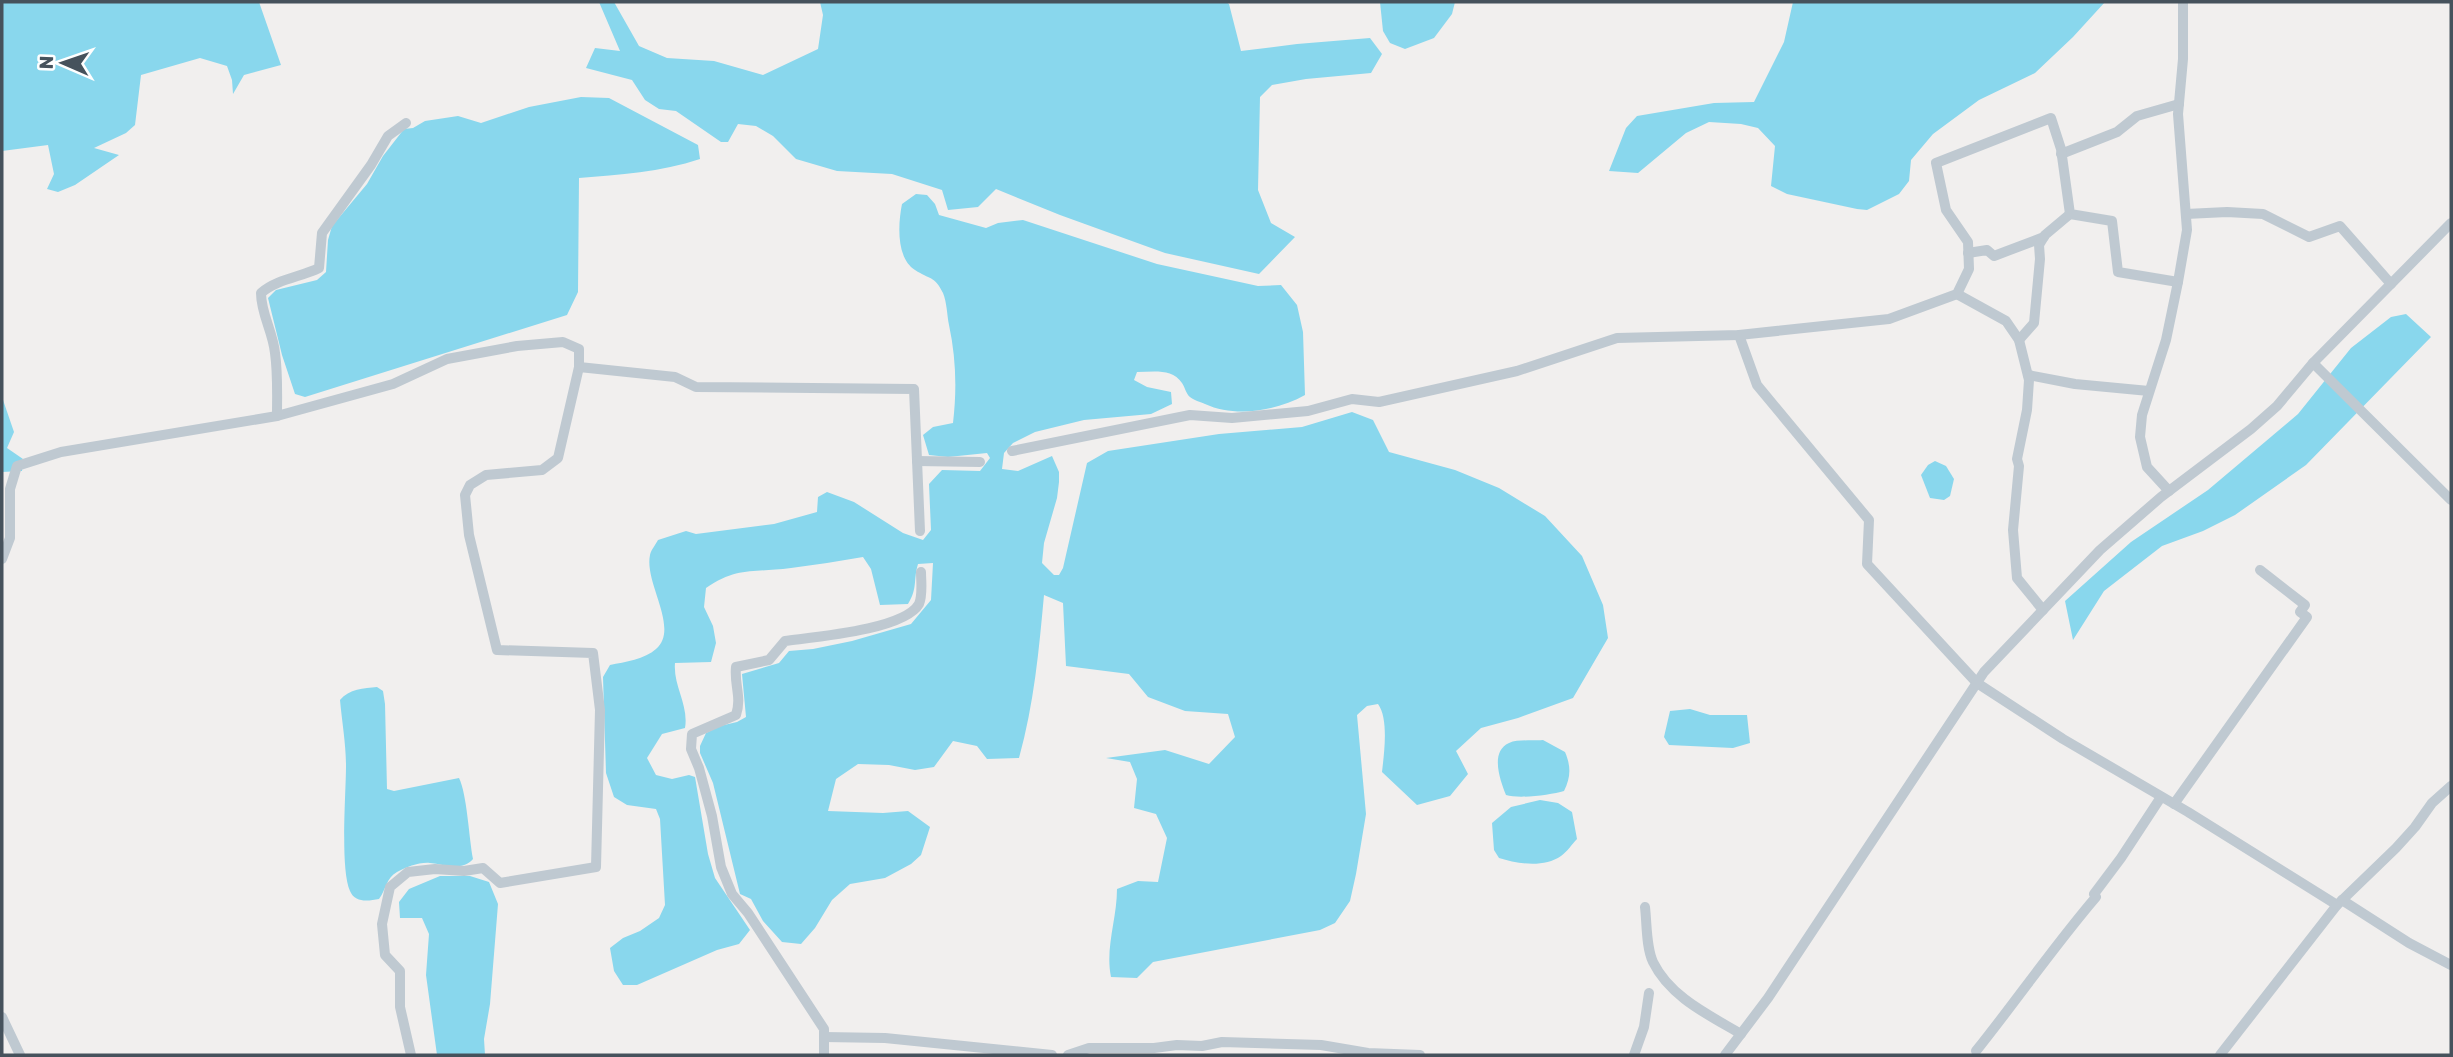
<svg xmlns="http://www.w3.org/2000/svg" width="2453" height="1057" font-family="Rubik,sans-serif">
  <rect width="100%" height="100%" fill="#f1efee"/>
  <g fill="#89d7ed">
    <path d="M 2,2 L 259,2 L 281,65 L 244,75 L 233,94 L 232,80 L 227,66 L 200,58 L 141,75 L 135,125 L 126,133 L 94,148 L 119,155 L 75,185 L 58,192 L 47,189 L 54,174 L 48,145 L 2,151 Z"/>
    <path d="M 599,2 L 614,2 L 639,46 L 667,58 L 714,61 L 763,75 L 818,49 L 823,15 L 820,2 L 1226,2 L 1229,4 L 1241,51 L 1297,44 L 1370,38 L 1382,54 L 1371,73 L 1306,79 L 1272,85 L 1260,97 L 1258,190 L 1271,223 L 1295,237 L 1259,274 L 1165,253 L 1060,215 L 996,189 L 978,207 L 948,210 L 942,190 L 892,174 L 837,171 L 796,159 L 773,136 L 756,126 L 738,124 L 728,142 L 721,142 L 676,111 L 659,109 L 645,100 L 632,80 L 586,68 L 595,48 L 620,51 Z"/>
    <path d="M 1380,2 L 1455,2 L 1452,14 L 1434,38 L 1405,49 L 1390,43 L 1383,31 Z"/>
    <path d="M 1793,2 L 2105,2 L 2073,37 L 2035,73 L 1979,100 L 1933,134 L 1911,160 L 1909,181 L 1899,194 L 1867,210 L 1857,209 L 1787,194 L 1771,186 L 1775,146 L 1758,128 L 1741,124 L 1709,122 L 1686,133 L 1638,173 L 1609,171 L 1626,128 L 1637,116 L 1714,103 L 1754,102 L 1784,42 Z"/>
    <path d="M 581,97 L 609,98 L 698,145 L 700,159 C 661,172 619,175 579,178 L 578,292 L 567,315 L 305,397 L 295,394 L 282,355 L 268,298 L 276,290 L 317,280 L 326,272 L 328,240 L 332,226 L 367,184 L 383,156 L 404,129 L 413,128 L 425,121 L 458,116 L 481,123 L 529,107 Z"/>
    <path d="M 916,194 L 927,195 L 935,204 L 939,215 L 986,228 L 998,223 L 1023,220 L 1157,264 L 1258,286 L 1281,285 L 1297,305 L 1303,332 L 1305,395 C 1276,411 1236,418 1205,404 C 1201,402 1193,400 1190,397 C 1186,394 1185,387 1182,383 C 1172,368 1153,372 1137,372 L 1134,380 L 1147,387 L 1171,392 L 1172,404 L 1151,414 L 1084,420 L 1035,432 L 1013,443 L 1004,453 L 1002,469 L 1018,471 L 1052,456 L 1059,472 L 1059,482 L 1057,498 L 1044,543 L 1042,563 L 1054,575 L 1059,575 L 1063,568 L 1087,463 L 1108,451 L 1219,434 L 1302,427 L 1352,412 L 1373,420 L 1389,452 L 1455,470 L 1499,488 L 1545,516 L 1582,556 L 1603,605 L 1608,638 L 1573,698 L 1518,718 L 1481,728 L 1456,751 L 1468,774 L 1450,796 L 1417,805 L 1382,772 C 1384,754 1389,719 1378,704 L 1367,706 L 1357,715 L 1366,814 L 1356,874 L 1350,901 L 1335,923 L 1320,930 L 1153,962 L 1137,978 L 1111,977 C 1105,948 1117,919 1117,889 L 1138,881 L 1158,882 L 1167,838 L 1156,814 L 1134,808 L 1137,779 L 1130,762 L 1106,758 L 1165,750 L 1209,764 L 1235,737 L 1228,714 L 1185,711 L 1148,697 L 1129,674 L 1066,666 L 1063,603 L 1044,595 C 1039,650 1034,704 1019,758 L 987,759 L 977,746 L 953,741 L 934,767 L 915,770 L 889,765 L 858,764 L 836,779 L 828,811 L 883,813 L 908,811 L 930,827 L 921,855 L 911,864 L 885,878 L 850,884 L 832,900 L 815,928 L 801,944 L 782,942 L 763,921 L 751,899 L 740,894 L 713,783 L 700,753 L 700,746 L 706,733 L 720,726 L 737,722 L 746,717 L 742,674 L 779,663 L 789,651 L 813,649 L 852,641 L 911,624 L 931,600 L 933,563 L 918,564 C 913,580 918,588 908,604 L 880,605 L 871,569 L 863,557 C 839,561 815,565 791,568 C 755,573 738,566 706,588 L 704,607 L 713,626 L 716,643 L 711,662 L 675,663 C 673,686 689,705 685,728 L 662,734 L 647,758 L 656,775 L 672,779 L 689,775 L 695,777 L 708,854 L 715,878 L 750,930 L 739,944 L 717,950 L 637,985 L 623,985 L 614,971 L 610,948 L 623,938 L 640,931 L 659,918 L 665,905 L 660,819 L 656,809 L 627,805 L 614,797 L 606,773 L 603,677 L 610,665 C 625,662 645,659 656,649 C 680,628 644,583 650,555 C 651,550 656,544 658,540 L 686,531 L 696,534 L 774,524 L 817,512 L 818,497 L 827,492 L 854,502 L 903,533 L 923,540 L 931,530 L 929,484 L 942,470 L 980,471 L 990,458 L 987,453 L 948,457 L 929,455 L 923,435 L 933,427 L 953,423 C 957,389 956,358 949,325 C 947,315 947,303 943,293 C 934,275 930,280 915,270 C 896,258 898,224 902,204 Z"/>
    <path d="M 2406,314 L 2431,337 L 2306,465 L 2235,515 L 2203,531 L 2162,546 L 2104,591 L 2073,640 L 2065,601 L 2131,542 L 2208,490 L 2298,414 L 2351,348 L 2391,317 Z"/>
    <path d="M 2,397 L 14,432 L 7,448 L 23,459 L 22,471 L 2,472 Z"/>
    <path d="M 1935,461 L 1946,466 L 1954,479 L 1950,496 L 1944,500 L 1930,498 L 1921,475 L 1928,465 Z"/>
    <path d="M 377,687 L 383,691 L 385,704 L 387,789 L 394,791 L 459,778 C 467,794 469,838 473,859 C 462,872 444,864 430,863 C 419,862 407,867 397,872 C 386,878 386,890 379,899 C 368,901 355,903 350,891 C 340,868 346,794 346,766 C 346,744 342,722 340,700 C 349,689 364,688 377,687 Z"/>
    <path d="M 1690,709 L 1710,715 L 1747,715 L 1750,743 L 1733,748 L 1669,745 L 1664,737 L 1670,711 Z"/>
    <path d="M 1543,740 L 1565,752 C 1571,766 1571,777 1564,791 C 1551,795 1519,799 1506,795 C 1501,782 1489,752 1509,743 C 1518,739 1533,741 1543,740 Z"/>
    <path d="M 1540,800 L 1558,803 L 1572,812 L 1577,839 C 1572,844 1567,852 1561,856 C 1544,868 1518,864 1499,858 L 1494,850 L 1492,823 L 1511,807 Z"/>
    <path d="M 440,876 L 470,876 L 489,882 L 498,904 L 490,1004 L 484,1039 L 485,1055 L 437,1055 L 426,975 L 429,934 L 422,918 L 400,918 L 399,902 L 409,889 Z"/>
  </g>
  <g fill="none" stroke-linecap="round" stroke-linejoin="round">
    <g stroke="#bfc9d1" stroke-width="10">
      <path d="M 2061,154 L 2117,132 L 2137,116 L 2179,104"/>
      <path d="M 2186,214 L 2227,212 L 2263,214 L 2309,237 L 2340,226 L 2391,284"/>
      <path d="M 1968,253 L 1987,250 L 1994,256 L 2044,237"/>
      <path d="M 2178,282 L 2187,230 L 2178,114 L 2183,59 L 2183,2"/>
      <path d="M 1957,294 L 2006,321 L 2019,340 L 2029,380 L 2027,410 L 2017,459 L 2019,466 L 2013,530 L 2017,578 L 2043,610"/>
      <path d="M 1739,335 L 1757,385 L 1869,520 L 1867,564 L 1977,683 L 2063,739 L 2188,812 L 2337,905 L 2396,848 L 2415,827 L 2432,803 L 2451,786"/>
      <path d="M 2019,340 L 2034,323 L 2040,259 L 2039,245 L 2045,235 L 2070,214"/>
      <path d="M 2313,363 L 2451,500"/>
      <path d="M 579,367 L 675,377 L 696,387 L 914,389 L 920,531"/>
      <path d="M 2028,375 L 2075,384 L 2149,391"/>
      <path d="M 277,416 L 393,384 L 447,359 L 517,346 L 563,342 L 579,349 L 579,367 L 558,458 L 542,470 L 486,475 L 470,485 L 465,495 L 469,535 L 497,650 L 593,653 L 600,710 L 596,867 L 500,883 L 483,868 L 464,871 L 435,869 L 408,872 L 390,887 L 382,924 L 385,955 L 400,971 L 400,1007 L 411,1055"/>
      <path d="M 1012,451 L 1190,415 L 1232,418 L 1308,411 L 1352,399 L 1379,402 L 1517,371 L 1617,338 L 1739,335 L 1889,319 L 1957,294 L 1969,269 L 1968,242 L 1946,210 L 1936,163 L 2051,118 L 2061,149 L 2070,214 L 2112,221 L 2118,272 L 2178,282 L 2166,340 L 2142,415 L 2140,437 L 2147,467 L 2169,491"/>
      <path d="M 917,461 L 980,462"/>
      <path d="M 2,559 L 10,538 L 10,489 L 17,466 L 61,452 L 277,416 C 277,395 278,374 275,353 C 273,332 261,314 261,293 C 277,279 301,277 319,268 L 322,233 L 371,165 L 388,136 L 406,123"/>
      <path d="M 2174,804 L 2307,617 L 2300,612 L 2305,605 L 2260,570"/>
      <path d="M 2342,900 L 2409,943 L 2451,965"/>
      <path d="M 1645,907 C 1647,924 1646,947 1653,962 C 1670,997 1709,1015 1741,1034"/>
      <path d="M 2,1017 L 20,1055"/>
      <path d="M 824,1037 L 885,1038 L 1052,1055"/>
      <path d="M 1976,1051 C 2017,1000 2054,946 2096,897 L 2094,894 L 2121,858 L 2161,797"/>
      <path d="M 824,1055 L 824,1029 L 748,913 L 732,894 L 721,867 L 712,816 L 699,768 L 691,749 L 692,734 L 736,715 C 742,697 734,685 736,667 L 769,660 L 785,641 C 814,637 904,630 919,604 C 923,595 921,581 921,572"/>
      <path d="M 1068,1055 L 1089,1048 L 1154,1048 L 1177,1045 L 1202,1046 L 1222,1042 L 1321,1045 L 1368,1053 L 1420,1055"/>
      <path d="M 1634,1055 L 1644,1027 L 1649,993"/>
      <path d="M 1725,1055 L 1768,998 L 1984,672 L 2100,550 L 2161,497 L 2251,429 L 2277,406 L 2313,363 L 2451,223"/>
      <path d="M 2220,1055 L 2337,905"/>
    </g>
  </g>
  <rect width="2453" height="1057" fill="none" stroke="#46525c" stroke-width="7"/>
  <g transform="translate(63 63) rotate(272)" stroke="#ffffff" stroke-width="5" paint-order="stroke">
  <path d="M0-5L12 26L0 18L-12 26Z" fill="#46525c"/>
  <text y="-10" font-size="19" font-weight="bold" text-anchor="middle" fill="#46525c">N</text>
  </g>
</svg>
